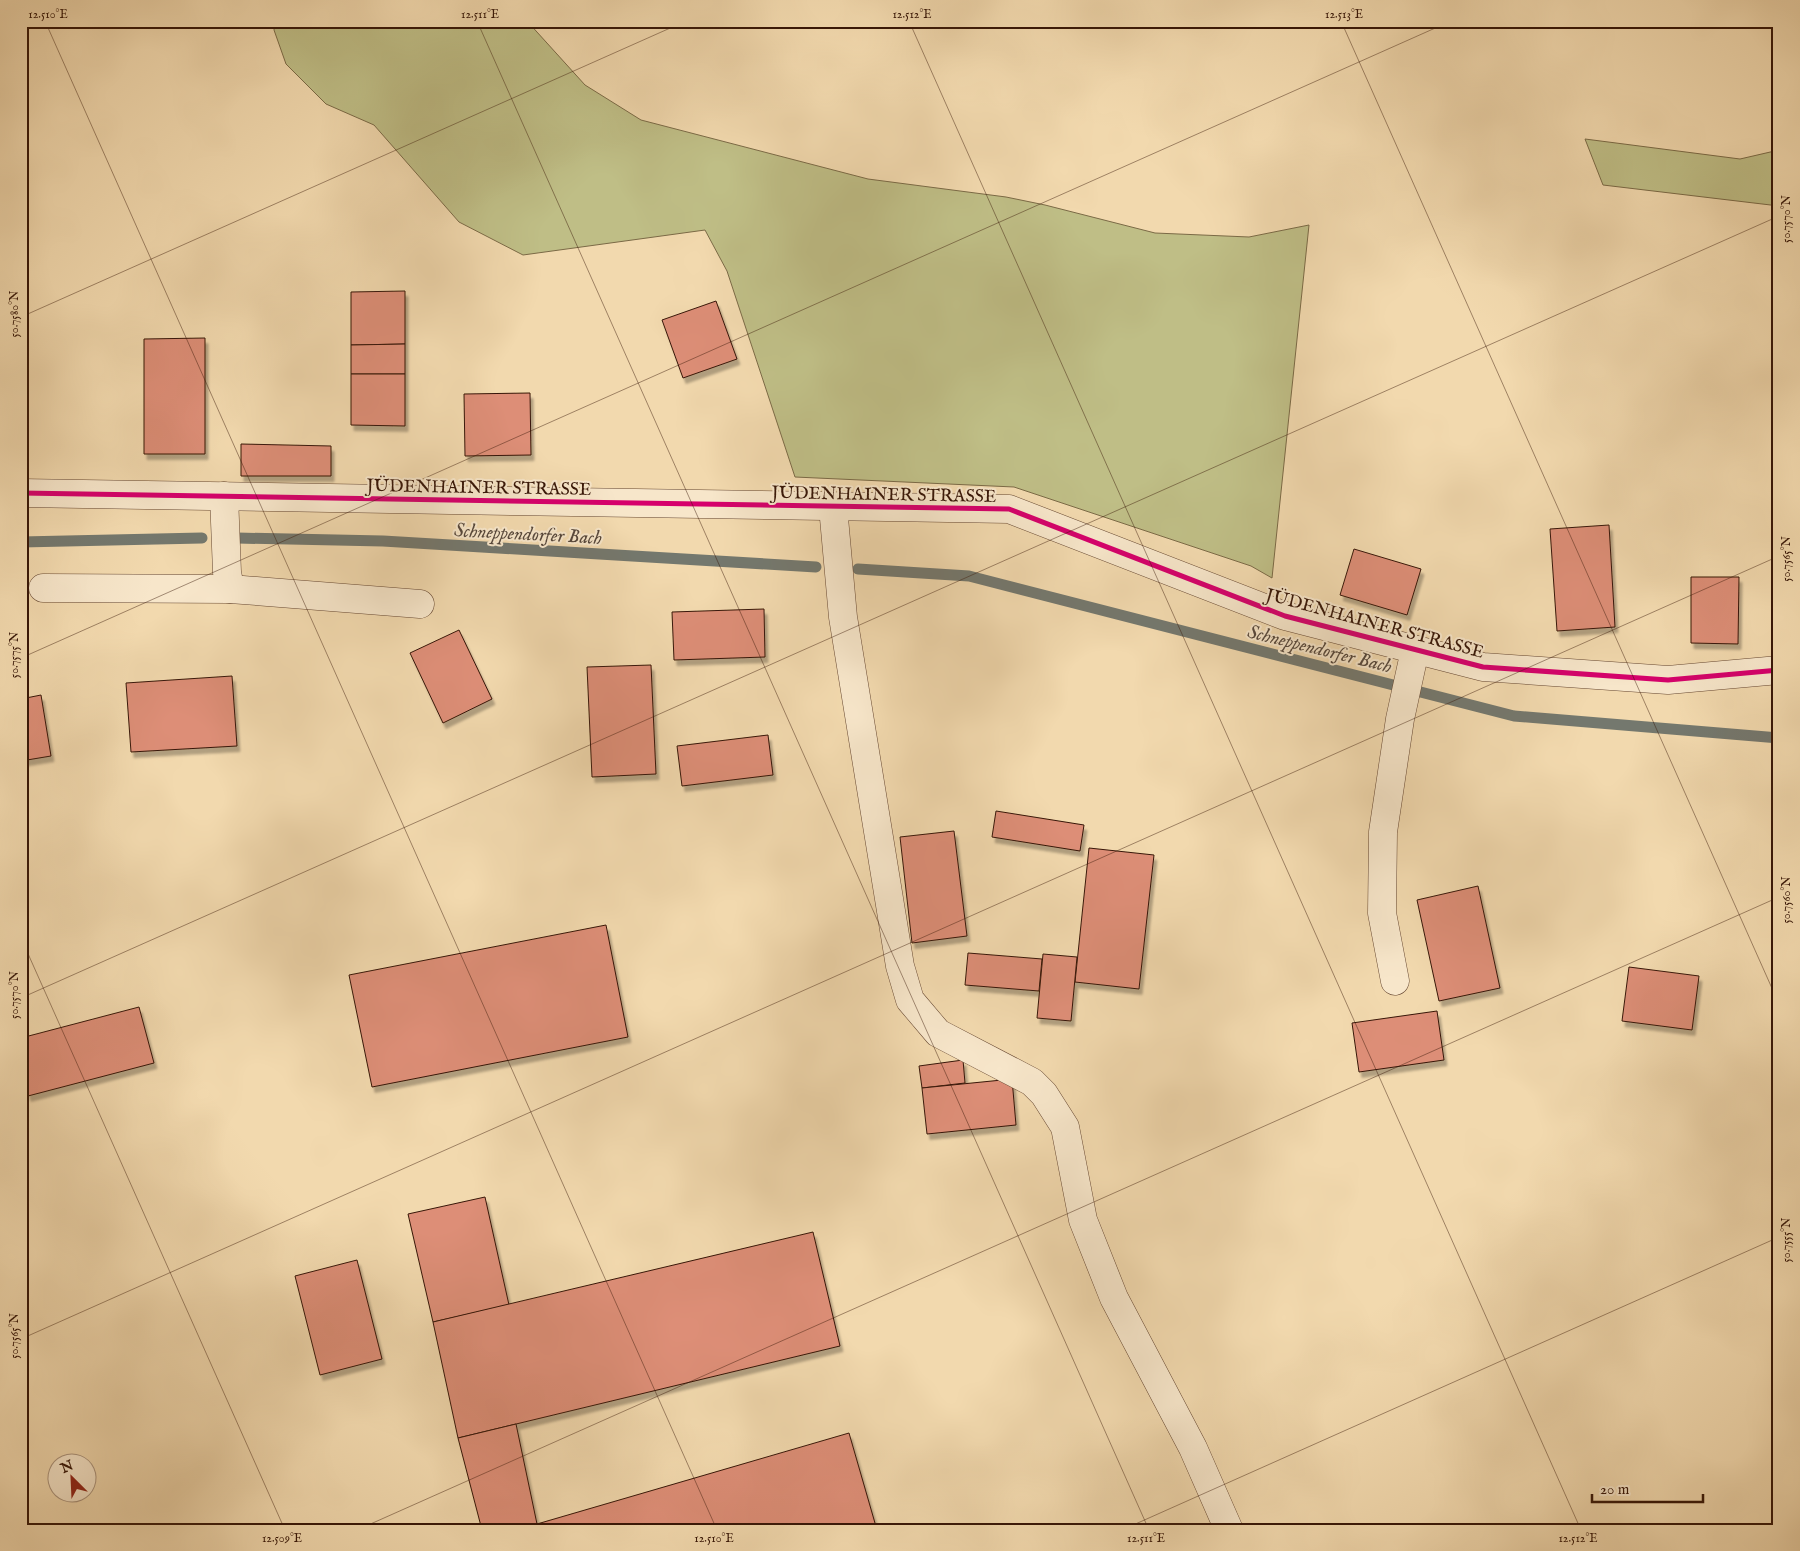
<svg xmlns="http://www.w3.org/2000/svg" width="1800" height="1551" font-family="'IM FELL English',serif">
  <defs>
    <filter id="shadow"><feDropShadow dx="3" dy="5.5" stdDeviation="1" flood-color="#0004"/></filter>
  </defs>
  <rect width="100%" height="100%" fill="#f2d9ae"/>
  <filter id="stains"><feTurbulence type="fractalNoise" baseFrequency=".004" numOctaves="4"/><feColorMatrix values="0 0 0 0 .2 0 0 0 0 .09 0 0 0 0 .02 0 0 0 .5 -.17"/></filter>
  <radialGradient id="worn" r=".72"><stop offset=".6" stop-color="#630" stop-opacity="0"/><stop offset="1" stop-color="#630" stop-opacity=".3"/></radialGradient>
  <g fill="#bfbe86" stroke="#7b6a46">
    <path d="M 275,21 L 527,21 L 585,85 L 641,120 L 868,179 L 1006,197 L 1045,205 L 1155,233 L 1249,237 L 1309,225 L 1272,578 L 1251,566 L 1014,487 L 795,477 L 727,271 L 705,230 L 523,255 L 459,222 L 374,125 L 326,104 L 286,64 L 274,30 Z"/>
    <path d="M 1585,139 L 1740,159 L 1779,150 L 1779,206 L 1603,185 Z"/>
  </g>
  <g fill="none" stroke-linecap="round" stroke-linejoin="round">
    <g stroke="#74786e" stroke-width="11">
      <path d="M 237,538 L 383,541 L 816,567"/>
      <path d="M 21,542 L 202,538"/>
      <path d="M 858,569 L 969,576 L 1514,716 L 1779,738"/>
    </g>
  </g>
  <g fill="#dd8e77" stroke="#371607" filter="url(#shadow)">
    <path d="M 405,291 L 405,344 L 351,345 L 351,292 Z"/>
    <path d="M 716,301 L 737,359 L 683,378 L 662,320 Z"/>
    <path d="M 205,338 L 205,454 L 144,454 L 144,339 Z"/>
    <path d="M 405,344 L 405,374 L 351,374 L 351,345 Z"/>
    <path d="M 351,374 L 405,374 L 405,426 L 351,425 Z"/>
    <path d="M 530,393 L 531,455 L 465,456 L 464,394 Z"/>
    <path d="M 241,444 L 331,446 L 331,476 L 241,476 Z"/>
    <path d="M 1609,525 L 1615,627 L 1557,631 L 1550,529 Z"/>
    <path d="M 1354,549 L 1421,569 L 1407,615 L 1340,595 Z"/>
    <path d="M 1691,577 L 1739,577 L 1738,644 L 1691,643 Z"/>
    <path d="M 764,609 L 765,657 L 674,660 L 672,612 Z"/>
    <path d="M 459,630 L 492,699 L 443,723 L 410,653 Z"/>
    <path d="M 651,665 L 656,774 L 592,777 L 587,667 Z"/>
    <path d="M 232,676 L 237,746 L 131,752 L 126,683 Z"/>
    <path d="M 41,695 L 51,756 L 21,761 L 21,699 Z"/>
    <path d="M 768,735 L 773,775 L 682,786 L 677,746 Z"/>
    <path d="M 996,811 L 1084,825 L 1080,851 L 992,837 Z"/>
    <path d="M 954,831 L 967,936 L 912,943 L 900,837 Z"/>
    <path d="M 1089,848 L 1154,855 L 1139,989 L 1075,982 Z"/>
    <path d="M 1478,886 L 1500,988 L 1439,1001 L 1417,900 Z"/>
    <path d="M 606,925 L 628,1037 L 372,1087 L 349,975 Z"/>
    <path d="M 968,953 L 1042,959 L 1039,991 L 965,985 Z"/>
    <path d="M 1043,954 L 1077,957 L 1071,1021 L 1037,1018 Z"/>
    <path d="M 1629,967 L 1699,976 L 1692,1030 L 1622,1021 Z"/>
    <path d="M 139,1007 L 154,1063 L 28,1096 L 21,1070 L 21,1038 Z"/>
    <path d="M 1437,1011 L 1444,1060 L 1359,1072 L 1352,1023 Z"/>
    <path d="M 963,1060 L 965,1083 L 922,1088 L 919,1066 Z"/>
    <path d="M 1012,1079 L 1016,1125 L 927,1134 L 922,1088 Z"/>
    <path d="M 485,1197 L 509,1305 L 433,1322 L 408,1214 Z"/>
    <path d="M 813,1232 L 840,1346 L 458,1438 L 433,1322 Z"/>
    <path d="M 357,1260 L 382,1359 L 320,1375 L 295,1276 Z"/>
    <path d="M 516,1424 L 537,1524 L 518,1530 L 482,1530 L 458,1438 Z"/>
    <path d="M 849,1433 L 877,1530 L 518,1530 L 537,1524 Z"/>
  </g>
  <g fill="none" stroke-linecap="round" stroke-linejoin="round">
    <g stroke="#664731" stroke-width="29">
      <g id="minor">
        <path d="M 21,493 L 1009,509 L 1285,616 L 1483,667 L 1668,680 L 1779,670"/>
        <path d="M 224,496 L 227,572 L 230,589"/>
        <path d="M 833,507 L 843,617 L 900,966 L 910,1000 L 938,1033 L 1032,1082 L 1044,1094 L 1065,1127 L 1083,1220 L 1114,1298 L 1193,1448 L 1229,1530"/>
        <path d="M 43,588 L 230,589 L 420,604"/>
        <path d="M 1395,981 L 1382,913 L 1383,832 L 1400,719 L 1415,650"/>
      </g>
    </g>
    <use href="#minor" stroke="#f7e6ca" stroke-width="28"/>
    <g stroke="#f7e6ca" stroke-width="8">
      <path id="cycleway" d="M 21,493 L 1009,509 L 1285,616 L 1483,667 L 1668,680 L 1779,670"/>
    </g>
    <use href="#cycleway" stroke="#d6006c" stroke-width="5"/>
  </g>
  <path fill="none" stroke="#371607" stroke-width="1" stroke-opacity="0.45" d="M 45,21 L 717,1530M 477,21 L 1149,1530M 909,21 L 1581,1530M 1341,21 L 1779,1004M 1773,21 L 1779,34M 21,317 L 686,21M 21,658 L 1451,21M 21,938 L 285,1530M 21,998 L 1779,216M 21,1339 L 1779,556M 357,1530 L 1779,897M 1122,1530 L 1779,1237"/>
  <g text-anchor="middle" stroke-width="4" stroke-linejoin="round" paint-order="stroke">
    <g font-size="18" fill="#371607" stroke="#f7e6ca">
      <text transform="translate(479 487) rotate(1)" y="6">JÜDENHAINER STRASSE</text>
      <text transform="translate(884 494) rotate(1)" y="6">JÜDENHAINER STRASSE</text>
      <text transform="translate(1375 623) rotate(15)" y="6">JÜDENHAINER STRASSE</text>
    </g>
    <g font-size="19" font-style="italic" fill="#56473b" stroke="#f7e6ca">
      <text transform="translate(528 533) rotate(3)" y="7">Schneppendorfer Bach</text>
      <text transform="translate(1320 648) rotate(14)" y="7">Schneppendorfer Bach</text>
    </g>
  </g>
  <rect width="1800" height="1551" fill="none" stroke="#f2d9ae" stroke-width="55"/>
  <g transform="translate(72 1478) rotate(336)"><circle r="24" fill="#f7e6ca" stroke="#aa937c"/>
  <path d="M0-4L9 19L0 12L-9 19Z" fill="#8f2418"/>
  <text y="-8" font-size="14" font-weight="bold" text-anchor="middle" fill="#371607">N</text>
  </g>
  <path d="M1592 1494v8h111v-8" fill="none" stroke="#371607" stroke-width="2.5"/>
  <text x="1600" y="1494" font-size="15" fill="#371607" stroke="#f7e6ca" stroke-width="4" paint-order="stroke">20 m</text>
  <rect x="28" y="28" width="1744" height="1496" fill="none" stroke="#371607" stroke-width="2"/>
  <g font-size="12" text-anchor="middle" fill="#371607">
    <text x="48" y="18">12.510°E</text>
    <text x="480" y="18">12.511°E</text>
    <text x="912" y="18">12.512°E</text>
    <text x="1344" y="18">12.513°E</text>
    <text transform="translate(1786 219) rotate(-90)" y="4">50.7570°N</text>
    <text transform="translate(14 314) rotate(-90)" y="4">50.7580°N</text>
    <text transform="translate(1786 559) rotate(-90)" y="4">50.7565°N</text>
    <text transform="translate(14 655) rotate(-90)" y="4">50.7575°N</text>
    <text transform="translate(1786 900) rotate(-90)" y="4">50.7560°N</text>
    <text transform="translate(14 995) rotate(-90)" y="4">50.7570°N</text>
    <text transform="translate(1786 1240) rotate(-90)" y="4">50.7555°N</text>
    <text transform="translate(14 1336) rotate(-90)" y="4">50.7565°N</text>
    <text x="282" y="1542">12.509°E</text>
    <text x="714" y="1542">12.510°E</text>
    <text x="1146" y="1542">12.511°E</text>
    <text x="1578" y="1542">12.512°E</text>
  </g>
  <rect width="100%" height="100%" filter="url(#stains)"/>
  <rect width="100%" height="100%" fill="url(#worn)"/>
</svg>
